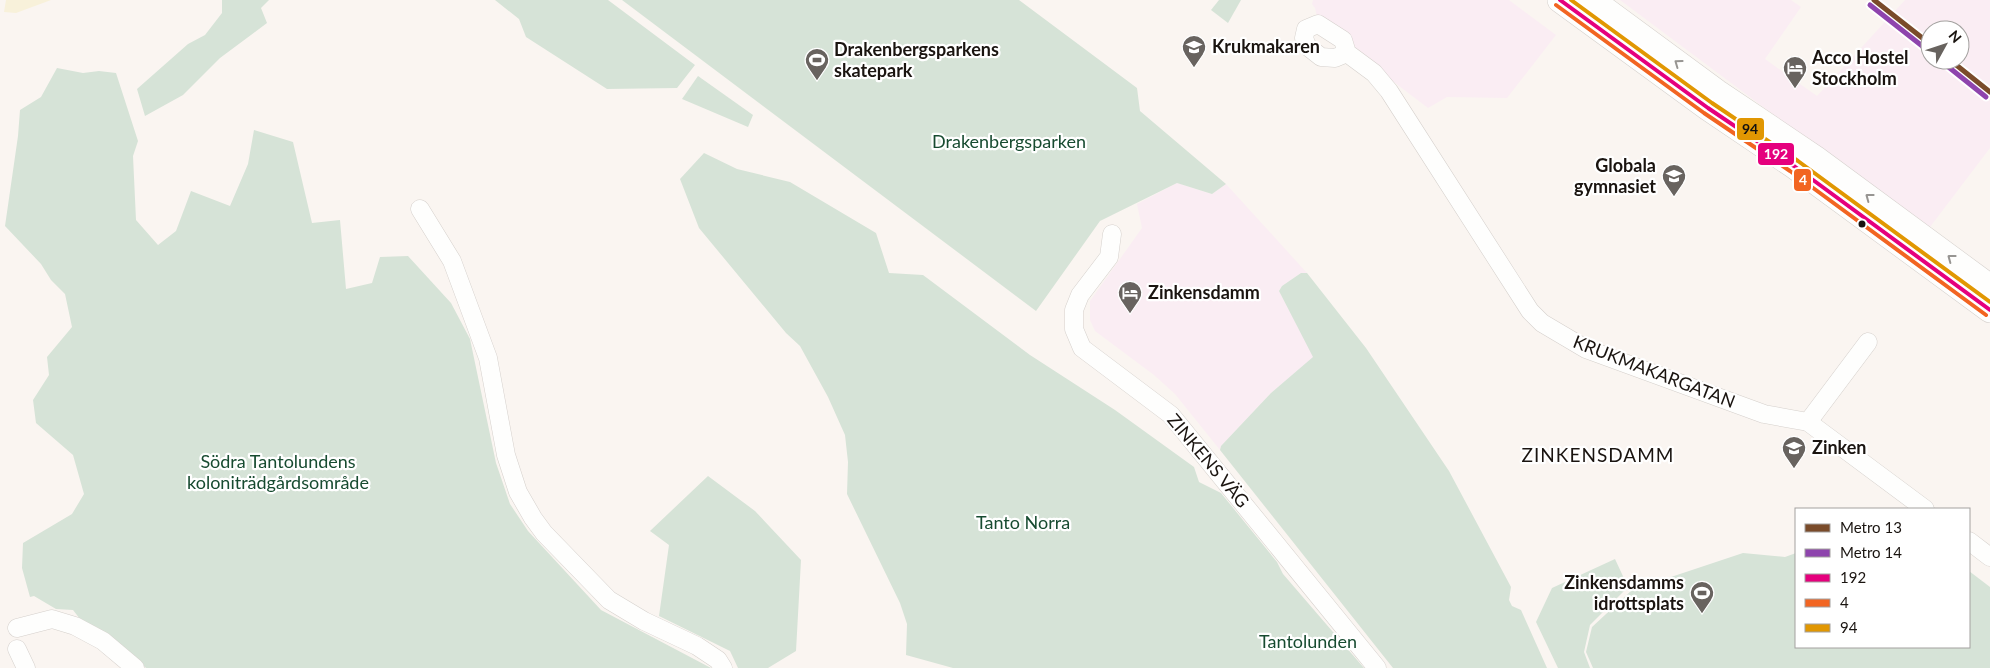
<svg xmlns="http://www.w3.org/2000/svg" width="1990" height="668" font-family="Lato,sans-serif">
  <rect width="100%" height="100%" fill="#faf5f1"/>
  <g fill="#faedf3" fill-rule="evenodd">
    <path d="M 1313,0 L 1509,0 L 1556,35 L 1507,98 L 1447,97 L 1428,108 L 1319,25 L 1315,8 L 1312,4 Z"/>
    <path d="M 1620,0 L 1791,0 L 1801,7 L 1765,59 L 1817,96 L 1905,0 L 1990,0 L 1990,148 L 1930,227 L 1833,159 ZM 1930,30 L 1960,30 L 1960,60 L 1930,60 Z"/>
    <path d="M 1177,183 L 1212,194 L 1226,184 L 1307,273 L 1301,273 L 1282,286 L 1279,291 L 1314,357 L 1271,393 L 1221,446 L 1220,450 L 1175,394 L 1154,375 L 1095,331 L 1090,320 L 1090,301 L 1142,228 L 1137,204 Z"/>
  </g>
  <g fill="#d6e3d7">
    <path d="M 222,0 L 269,0 L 261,8 L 267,23 L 220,58 L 183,95 L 145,116 L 137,89 L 188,44 L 205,35 L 222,13 Z"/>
    <path d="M 495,0 L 608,0 L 695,65 L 677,88 L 607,89 L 526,37 L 519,19 Z"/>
    <path d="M 622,0 L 1019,0 L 1137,88 L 1140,111 L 1226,184 L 1212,194 L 1177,183 L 1100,221 L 1036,311 Z"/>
    <path d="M 1219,0 L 1241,0 L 1228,23 L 1211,10 Z"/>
    <path d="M 57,68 L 83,73 L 99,71 L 116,73 L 138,141 L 133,156 L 136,220 L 158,245 L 176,231 L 191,191 L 230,206 L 248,164 L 254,130 L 293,142 L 312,223 L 340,220 L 346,289 L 372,283 L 380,257 L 408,256 L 451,303 L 470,339 L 496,463 L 510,504 L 528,531 L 601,610 L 711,668 L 146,668 L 111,636 L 80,619 L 73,610 L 56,609 L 34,596 L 30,597 L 22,568 L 23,543 L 72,514 L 84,494 L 73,455 L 36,423 L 33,400 L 49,375 L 47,357 L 72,327 L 65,294 L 51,280 L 41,264 L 5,226 L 18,136 L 20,110 L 41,97 Z"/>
    <path d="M 698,76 L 753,115 L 748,127 L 682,99 Z"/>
    <path d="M 704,153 L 737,169 L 790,182 L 876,233 L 889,273 L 923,275 L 1030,355 L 1115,410 L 1194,467 L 1199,482 L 1221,493 L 1277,562 L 1283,574 L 1364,668 L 953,668 L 906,655 L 907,624 L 900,603 L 847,494 L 848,462 L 845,435 L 828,397 L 800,346 L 786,333 L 699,228 L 680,179 Z"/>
    <path d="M 1301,273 L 1307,273 L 1366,348 L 1449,471 L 1511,587 L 1509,600 L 1512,606 L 1521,610 L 1547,668 L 1393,668 L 1220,450 L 1221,446 L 1271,393 L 1313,357 L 1279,291 L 1282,286 Z"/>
    <path d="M 708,476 L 755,511 L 801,560 L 796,651 L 768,668 L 738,668 L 730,651 L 659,616 L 669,545 L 650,531 Z"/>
    <path d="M 1743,553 L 1785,557 L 1796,553 L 1796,647 L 1969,647 L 1969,571 L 1990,587 L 1990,668 L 1593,668 L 1586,652 L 1592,627 L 1632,590 Z"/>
    <path d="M 1615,559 L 1628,587 L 1590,625 L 1584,652 L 1590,668 L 1558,668 L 1536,622 L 1552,588 Z"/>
  </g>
  <path fill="#f8f1da" d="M 6,0 L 51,0 L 16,13 L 4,12 Z"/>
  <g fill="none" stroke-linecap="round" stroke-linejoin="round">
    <g stroke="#d5d0cc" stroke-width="19">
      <g id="street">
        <path d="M 1347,53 L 1335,58 L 1321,57 L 1307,46 L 1304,38 L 1306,29 L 1318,24 L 1343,40 L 1347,53 L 1374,73 L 1389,91 L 1530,311 L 1542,323 L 1586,349 L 1764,414 L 1808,422 L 1925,509"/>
        <path d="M 420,209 L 452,261 L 488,358 L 506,455 L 518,492 L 533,518 L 544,533 L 609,600 L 644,621 L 697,646 L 718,660 L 723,668"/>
        <path d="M 1112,234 L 1109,257 L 1080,295 L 1074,310 L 1074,329 L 1082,348 L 1171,415 L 1377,668"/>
        <path d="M 1808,422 L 1868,342"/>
        <path d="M 1969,541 L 1990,557"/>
        <path d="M 17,628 L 52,619 L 75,626 L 103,641 L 135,668"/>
        <path d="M 17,649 L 26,668"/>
      </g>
    </g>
    <g stroke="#d5d0cc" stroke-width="26">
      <g id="secondary">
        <path d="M 1560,0 L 1708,108 L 1794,166 L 1990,310"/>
        <path d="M 1592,0 L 1717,92 L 1815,158 L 1990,287"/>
      </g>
    </g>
    <use href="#street" stroke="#fefefd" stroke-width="18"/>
    <use href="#secondary" stroke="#fefefd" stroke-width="25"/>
    <g stroke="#fff" stroke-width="8">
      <path id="bus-1" d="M 1560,0 L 1708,108 L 1794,166 L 1990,310"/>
    </g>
    <g stroke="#fff" stroke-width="8">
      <path id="bus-2" d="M 1556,5 L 1704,113 L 1790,171 L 1986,315"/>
    </g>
    <g stroke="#fff" stroke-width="8">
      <path id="bus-3" d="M 1571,0 L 1712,103 L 1798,161 L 1990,302"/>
    </g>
    <use href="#bus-1" stroke="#e5007d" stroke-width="4"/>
    <use href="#bus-2" stroke="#f26522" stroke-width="4"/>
    <use href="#bus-3" stroke="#e19702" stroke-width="4"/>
    <g stroke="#fff" stroke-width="9">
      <g id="metro-1">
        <path d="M 1874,0 L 1930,44"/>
        <path d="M 1950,60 L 1990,92"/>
      </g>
    </g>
    <g stroke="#fff" stroke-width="9">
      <g id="metro-2">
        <path d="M 1870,5 L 1926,49"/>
        <path d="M 1946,65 L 1986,97"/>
      </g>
    </g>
    <use href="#metro-1" stroke="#7a4b2a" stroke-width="5"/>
    <use href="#metro-2" stroke="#8e44ad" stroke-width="5"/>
  </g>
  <defs><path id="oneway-chevron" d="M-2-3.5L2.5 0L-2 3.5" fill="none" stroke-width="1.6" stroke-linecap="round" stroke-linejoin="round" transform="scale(1.25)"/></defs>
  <g stroke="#979592">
    <use href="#oneway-chevron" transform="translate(1678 63) rotate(-144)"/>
    <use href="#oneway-chevron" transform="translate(1869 197) rotate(-143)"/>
    <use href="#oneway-chevron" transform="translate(1951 258) rotate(-143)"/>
  </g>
  <defs>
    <g id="school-pin" transform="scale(1.25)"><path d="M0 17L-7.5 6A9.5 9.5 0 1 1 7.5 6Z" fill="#68635f" stroke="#fff"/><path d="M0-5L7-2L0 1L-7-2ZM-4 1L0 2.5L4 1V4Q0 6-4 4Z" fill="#fff"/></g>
    <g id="stadium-pin" transform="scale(1.25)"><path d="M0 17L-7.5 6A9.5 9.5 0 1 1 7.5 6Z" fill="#68635f" stroke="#fff"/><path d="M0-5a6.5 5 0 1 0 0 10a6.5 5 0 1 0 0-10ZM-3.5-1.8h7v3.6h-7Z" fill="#fff"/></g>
    <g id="hotel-pin" transform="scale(1.25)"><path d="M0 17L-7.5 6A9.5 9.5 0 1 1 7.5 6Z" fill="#68635f" stroke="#fff"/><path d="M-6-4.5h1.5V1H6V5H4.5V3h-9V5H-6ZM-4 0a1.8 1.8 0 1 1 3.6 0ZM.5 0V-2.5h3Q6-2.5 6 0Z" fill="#fff"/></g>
  </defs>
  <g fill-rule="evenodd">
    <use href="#school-pin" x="1194" y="47"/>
    <use href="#stadium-pin" x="817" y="60"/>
    <use href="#hotel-pin" x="1795" y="68"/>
    <use href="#school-pin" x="1674" y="176"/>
    <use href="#hotel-pin" x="1130" y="293"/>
    <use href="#school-pin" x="1794" y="448"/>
    <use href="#stadium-pin" x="1702" y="593"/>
  </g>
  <circle fill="#1a1410" stroke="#fff" stroke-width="2" cx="1862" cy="224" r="4.5"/>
  <g text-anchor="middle" stroke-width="4.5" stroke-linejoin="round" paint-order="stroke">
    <g font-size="18" font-weight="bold" fill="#1a1410" stroke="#fff" text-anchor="start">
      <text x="1212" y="53">Krukmakaren</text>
      <text x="834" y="56">Drakenbergsparkens<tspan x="834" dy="21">skatepark</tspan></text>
      <text x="1812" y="64">Acco Hostel<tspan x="1812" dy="21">Stockholm</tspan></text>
      <text x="1656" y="172" text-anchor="end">Globala<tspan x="1656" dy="21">gymnasiet</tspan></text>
      <text x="1148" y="299">Zinkensdamm</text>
      <text x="1812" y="454">Zinken</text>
      <text x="1684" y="589" text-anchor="end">Zinkensdamms<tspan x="1684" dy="21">idrottsplats</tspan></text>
    </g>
    <g font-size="18" fill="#174b30" stroke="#fff">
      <text x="1009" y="148">Drakenbergsparken</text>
      <text x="278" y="468">Södra Tantolundens<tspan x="278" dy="21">koloniträdgårdsområde</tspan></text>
      <text x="1023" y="529">Tanto Norra</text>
      <text x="1308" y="648">Tantolunden</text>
    </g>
    <g font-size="18" fill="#1a1410" stroke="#fff">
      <text transform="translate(1654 372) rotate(21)" y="6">KRUKMAKARGATAN</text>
      <text transform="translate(1208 461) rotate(50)" y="6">ZINKENS VÄG</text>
    </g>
    <g font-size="19" letter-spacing="1" fill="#1a1410" stroke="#fff">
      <text x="1598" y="462">ZINKENSDAMM</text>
    </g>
  </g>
  <g stroke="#fff" stroke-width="2">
    <rect x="1736" y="117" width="29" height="24" rx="5" fill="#e19702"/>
    <rect x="1757" y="142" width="38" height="24" rx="5" fill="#e5007d"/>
    <rect x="1793" y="168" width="19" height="24" rx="5" fill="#f26522"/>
  </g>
  <g font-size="14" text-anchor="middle" font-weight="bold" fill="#fff">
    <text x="1776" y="159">192</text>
    <text x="1803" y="185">4</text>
  </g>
  <g font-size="14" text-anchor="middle" font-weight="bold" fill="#111">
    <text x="1750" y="134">94</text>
  </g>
  <rect x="1795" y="508" width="175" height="140" fill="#ffffff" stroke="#a3a19f"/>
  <rect x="1805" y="524" width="25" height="8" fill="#7a4b2a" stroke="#a3a19f"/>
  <text x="1840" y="533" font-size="15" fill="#1a1410">Metro 13</text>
  <rect x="1805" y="549" width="25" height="8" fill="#8e44ad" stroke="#a3a19f"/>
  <text x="1840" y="558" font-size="15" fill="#1a1410">Metro 14</text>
  <rect x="1805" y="574" width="25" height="8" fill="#e5007d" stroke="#a3a19f"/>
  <text x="1840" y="583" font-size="15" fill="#1a1410">192</text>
  <rect x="1805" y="599" width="25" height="8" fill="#f26522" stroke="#a3a19f"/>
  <text x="1840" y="608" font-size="15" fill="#1a1410">4</text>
  <rect x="1805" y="624" width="25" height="8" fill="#e19702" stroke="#a3a19f"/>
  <text x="1840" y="633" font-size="15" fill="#1a1410">94</text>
  <g transform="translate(1945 45) rotate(50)"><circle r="24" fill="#ffffff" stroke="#a3a19f"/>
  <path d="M0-4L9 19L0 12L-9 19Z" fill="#68635f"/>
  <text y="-8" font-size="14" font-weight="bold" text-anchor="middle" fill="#1a1410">N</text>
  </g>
</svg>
